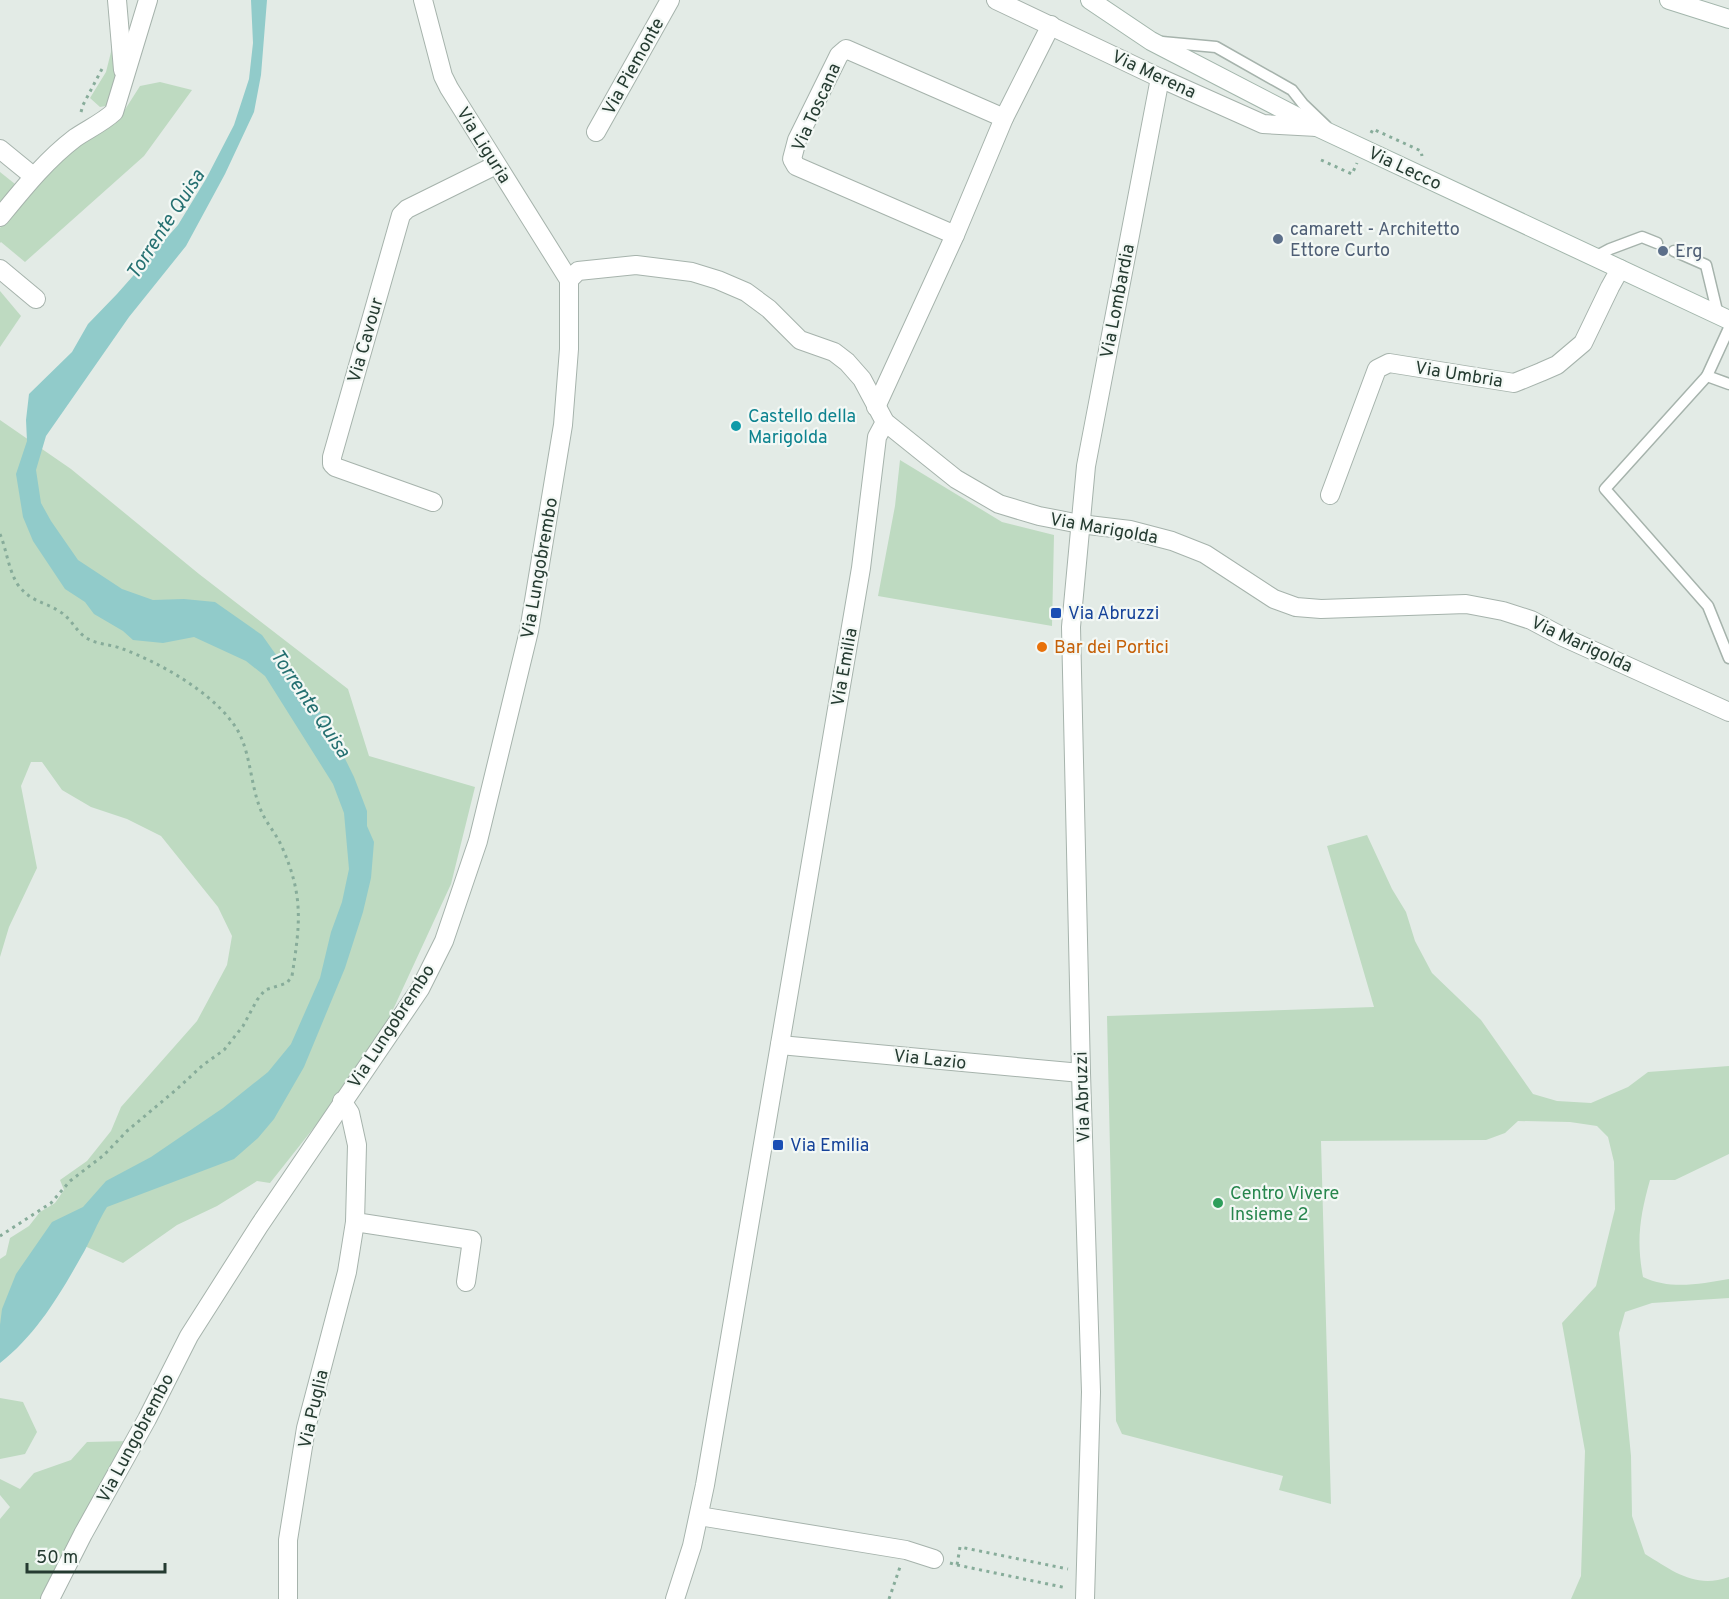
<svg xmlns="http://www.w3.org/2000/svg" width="1729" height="1599" font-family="Overpass,sans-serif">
  <rect width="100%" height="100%" fill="#e3ebe6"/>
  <g fill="#bedac1">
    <path d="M 115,36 L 115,81 L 106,106 L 100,107 L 90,98 L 106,72 Z"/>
    <path d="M 160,82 L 192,90 L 144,156 L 25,262 L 1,242 L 0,243 L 0,228 L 32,188 L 79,142 L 107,129 L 119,119 L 140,86 Z"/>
    <path d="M 0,172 L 15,184 L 0,203 Z"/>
    <path d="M 0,291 L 21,316 L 0,347 Z"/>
    <path d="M 0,420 L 71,469 L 199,574 L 348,689 L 369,756 L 475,787 L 451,884 L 373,1053 L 270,1183 L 257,1181 L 217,1206 L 177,1225 L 123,1263 L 55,1233 L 0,1338 L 0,1259 L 6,1255 L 10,1238 L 29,1226 L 40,1212 L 55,1203 L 64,1190 L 60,1180 L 87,1161 L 111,1131 L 121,1107 L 197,1021 L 227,965 L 232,936 L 218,907 L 161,836 L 127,819 L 91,807 L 62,790 L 42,762 L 31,762 L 21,786 L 37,868 L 9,927 L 0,957 Z"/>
    <path d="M 900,460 L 1002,522 L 1054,535 L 1052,626 L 878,596 L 895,506 Z"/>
    <path d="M 1367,835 L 1392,889 L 1406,912 L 1415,941 L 1432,973 L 1481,1020 L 1533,1094 L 1557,1101 L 1591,1103 L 1628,1087 L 1648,1072 L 1729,1066 L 1729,1154 L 1675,1180 L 1650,1180 C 1640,1216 1636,1240 1643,1277 C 1670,1290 1700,1284 1729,1279 L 1729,1298 L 1652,1303 L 1625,1312 L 1619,1333 L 1631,1456 L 1632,1516 L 1645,1554 C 1673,1571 1695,1589 1729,1577 L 1729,1599 L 1571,1599 L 1581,1576 L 1585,1451 L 1562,1323 L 1596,1286 L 1615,1209 L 1614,1162 L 1608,1137 L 1597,1126 L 1570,1122 L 1518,1121 L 1505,1133 L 1486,1140 L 1321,1141 L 1331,1504 L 1279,1490 L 1283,1476 L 1122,1434 L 1116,1421 L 1107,1016 L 1374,1007 L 1327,846 Z"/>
    <path d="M 0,1398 L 23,1402 L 37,1432 L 25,1454 L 0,1459 Z"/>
    <path d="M 130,1441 L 46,1599 L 0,1599 L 0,1519 L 10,1507 L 0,1495 L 0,1479 L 20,1489 L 34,1473 L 71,1460 L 87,1442 Z"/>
  </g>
  <path fill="#91cbca" d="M 251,0 L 267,0 L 261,75 L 254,112 L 225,174 L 186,246 L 129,317 L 46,436 L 36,470 L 41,503 L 51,521 L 78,560 L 122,589 L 153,600 L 184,599 L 215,602 L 262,635 L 279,659 L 299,680 L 328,724 L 354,777 L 367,811 L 367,826 L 374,842 L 371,878 L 363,912 L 345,968 L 304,1067 L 274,1119 L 258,1138 L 234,1159 L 107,1207 C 97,1223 91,1240 81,1257 C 59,1296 36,1335 0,1363 L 0,1325 L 2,1309 L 16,1274 L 52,1222 L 83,1207 L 106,1181 L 151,1157 L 223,1108 L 268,1072 L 291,1044 L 320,978 L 331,932 L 342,902 L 349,869 L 344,813 L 333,784 L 265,676 L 246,661 L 194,637 L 163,643 L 133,640 L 123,631 L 94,614 L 85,602 L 65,589 L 33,541 L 23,517 L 16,474 L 27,441 L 26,420 L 29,394 L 72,352 L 88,324 L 117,294 L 178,225 L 206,179 L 234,125 L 249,79 L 253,43 Z"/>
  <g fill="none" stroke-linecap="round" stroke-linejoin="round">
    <g stroke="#a6b3ac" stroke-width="13">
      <g id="lane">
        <path d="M 1162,42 L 1216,47 L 1292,90 L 1303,104 L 1326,126"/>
        <path d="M 1674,251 L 1706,265 L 1718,315"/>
        <path d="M 1595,257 L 1610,249 L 1642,237 L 1657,243"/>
        <path d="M 1729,328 L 1707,376 L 1729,384"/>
        <path d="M 1707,376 L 1605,489 L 1708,606 L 1729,658"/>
      </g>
    </g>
    <g stroke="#a6b3ac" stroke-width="20">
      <g id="street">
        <path d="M 117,0 L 123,70"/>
        <path d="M 423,0 L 443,76 L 449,88 L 569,280"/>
        <path d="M 996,0 L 1160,78 L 1263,124 L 1317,127"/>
        <path d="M 596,132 L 670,0"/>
        <path d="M 0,149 L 33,176"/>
        <path d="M 0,217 C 23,189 46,160 75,138 C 88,129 102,123 114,112 L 148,0"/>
        <path d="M 955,235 L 796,166 L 792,159 L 797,140 L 839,55 L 846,49 L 1004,118"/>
        <path d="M 0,269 L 36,299"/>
        <path d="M 569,280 L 578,271 L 636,265 L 692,272 L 718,280 L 746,292 L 769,309 L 800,340 L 834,352 L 847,362 L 862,379 L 885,422 L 956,479 L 999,504 L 1039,516 L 1080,524 L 1130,530 L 1172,541 L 1205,554 L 1274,599 L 1296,607 L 1321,609 L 1466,604 L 1503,611 L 1531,620 L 1563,637 L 1729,712"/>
        <path d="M 876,407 L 955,235 L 1004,118 L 1051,25"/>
        <path d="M 1330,495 L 1377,369 L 1389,363 L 1514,383 L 1541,372 L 1557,365 L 1583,343 L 1610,287 L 1620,269"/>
        <path d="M 433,502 L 335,467 L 332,464 L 332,457 L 401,215 L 407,209 L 496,165"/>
        <path d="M 780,1045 L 1081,1073"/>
        <path d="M 355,1222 L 472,1240 L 466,1282"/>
        <path d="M 699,1516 L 906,1550 L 934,1559"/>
        <path d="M 50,1599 L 83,1534 L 147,1419 L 189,1336 L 259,1226 L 420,989 L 444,941 L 478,841 L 529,631 L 563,425 L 569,349 L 569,280"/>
        <path d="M 288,1599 L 288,1540 L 306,1428 L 347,1272 L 355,1222 L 357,1145 L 350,1113 L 342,1101"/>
        <path d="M 675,1599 L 692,1546 L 705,1485 L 861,568 L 877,437 L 885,422"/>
        <path d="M 1085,1599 L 1091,1392 L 1081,1073 L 1071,627 L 1086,466 L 1160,78"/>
      </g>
    </g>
    <g stroke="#a3b6ac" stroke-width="20">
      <g id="secondary">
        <path d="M 1090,0 L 1151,41 L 1317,127 L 1729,320"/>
        <path d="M 1669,0 L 1729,19"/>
      </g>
    </g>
    <g stroke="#87ac9a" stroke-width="3" stroke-dasharray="3 4.5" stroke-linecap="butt">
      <path d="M 81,112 L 83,105 L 103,67"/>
      <path d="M 1371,133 L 1373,129 L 1421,151 L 1422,156"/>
      <path d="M 1321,160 L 1352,174 L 1357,163"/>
      <path d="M 0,534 C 7,551 8,569 18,585 C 31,602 43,601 59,611 C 71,618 76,631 85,637 C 96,645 111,644 123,649 C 160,663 208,690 232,722 C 251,746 249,780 260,808 C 265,822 276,833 282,847 C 304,897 300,924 292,976 L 287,983 L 265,990 L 257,1000 L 243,1026 L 224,1050 L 203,1065 L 177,1089 L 127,1131 L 104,1155 L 70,1181 L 51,1203 L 0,1236"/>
      <path d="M 950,1563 L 957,1565 L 960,1547 L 1068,1569"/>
      <path d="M 957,1565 L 1067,1588"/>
      <path d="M 889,1599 L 900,1567"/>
    </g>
    <use href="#lane" stroke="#fff" stroke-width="10"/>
    <use href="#street" stroke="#fff" stroke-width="18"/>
    <use href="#secondary" stroke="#fff" stroke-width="18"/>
  </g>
  <g fill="#5c6f8a" stroke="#f3f8f5" stroke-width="2">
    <circle cx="1278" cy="239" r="6"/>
    <circle cx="1663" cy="251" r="6"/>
  </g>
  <circle fill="#0f9aa8" stroke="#f3f8f5" stroke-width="2" cx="736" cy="426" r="6"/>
  <g fill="#1a4fb4" stroke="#f3f8f5" stroke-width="2">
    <rect x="1050" y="607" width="12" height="12" rx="3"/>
    <rect x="772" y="1139" width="12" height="12" rx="3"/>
  </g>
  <circle fill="#e8710a" stroke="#f3f8f5" stroke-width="2" cx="1042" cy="647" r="6"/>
  <circle fill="#2e9e5b" stroke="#f3f8f5" stroke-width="2" cx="1218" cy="1203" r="6"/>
  <g text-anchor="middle" stroke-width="4.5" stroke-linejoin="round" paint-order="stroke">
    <g font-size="18" fill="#253b31" stroke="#f3f8f5">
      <text transform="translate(633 66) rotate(-61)" y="6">Via Piemonte</text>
      <text transform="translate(1154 74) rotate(25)" y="6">Via Merena</text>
      <text transform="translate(816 107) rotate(-66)" y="6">Via Toscana</text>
      <text transform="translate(484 145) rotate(58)" y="6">Via Liguria</text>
      <text transform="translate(1405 168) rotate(25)" y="6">Via Lecco</text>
      <text transform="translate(1117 301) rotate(-79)" y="6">Via Lombardia</text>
      <text transform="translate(365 340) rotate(-74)" y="6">Via Cavour</text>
      <text transform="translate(1459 374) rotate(9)" y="6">Via Umbria</text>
      <text transform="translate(1104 528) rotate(10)" y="6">Via Marigolda</text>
      <text transform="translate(539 568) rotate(-80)" y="6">Via Lungobrembo</text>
      <text transform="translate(1582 644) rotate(25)" y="6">Via Marigolda</text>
      <text transform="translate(844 667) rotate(-80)" y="6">Via Emilia</text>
      <text transform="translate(391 1026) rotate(-57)" y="6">Via Lungobrembo</text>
      <text transform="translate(930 1059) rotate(6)" y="6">Via Lazio</text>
      <text transform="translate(1082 1097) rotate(-92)" y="6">Via Abruzzi</text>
      <text transform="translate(313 1409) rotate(-77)" y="6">Via Puglia</text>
      <text transform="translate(135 1438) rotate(-62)" y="6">Via Lungobrembo</text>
    </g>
    <g font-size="18" fill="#4e5e75" stroke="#f3f8f5" text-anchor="start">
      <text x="1290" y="235">camarett - Architetto<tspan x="1290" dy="21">Ettore Curto</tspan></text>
      <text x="1675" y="257">Erg</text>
    </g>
    <g font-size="18" fill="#0d838f" stroke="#f3f8f5" text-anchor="start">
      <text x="748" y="422">Castello della<tspan x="748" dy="21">Marigolda</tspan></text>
    </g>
    <g font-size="18" fill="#164399" stroke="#f3f8f5" text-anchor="start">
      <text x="1068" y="619">Via Abruzzi</text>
      <text x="790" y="1151">Via Emilia</text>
    </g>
    <g font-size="18" fill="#c56008" stroke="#f3f8f5" text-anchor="start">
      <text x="1054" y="653">Bar dei Portici</text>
    </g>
    <g font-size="18" fill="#27864d" stroke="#f3f8f5" text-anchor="start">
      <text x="1230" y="1199">Centro Vivere<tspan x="1230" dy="21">Insieme 2</tspan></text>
    </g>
    <g font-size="20" font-style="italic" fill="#257071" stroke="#f3f8f5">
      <text transform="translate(165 224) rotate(-57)" y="7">Torrente Quisa</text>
      <text transform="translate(311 703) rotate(56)" y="7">Torrente Quisa</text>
    </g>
  </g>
  <path d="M27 1563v9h138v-9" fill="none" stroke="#253b31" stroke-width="3"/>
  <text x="36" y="1563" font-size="18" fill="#253b31" stroke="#f3f8f5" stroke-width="4.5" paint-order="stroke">50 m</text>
</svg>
